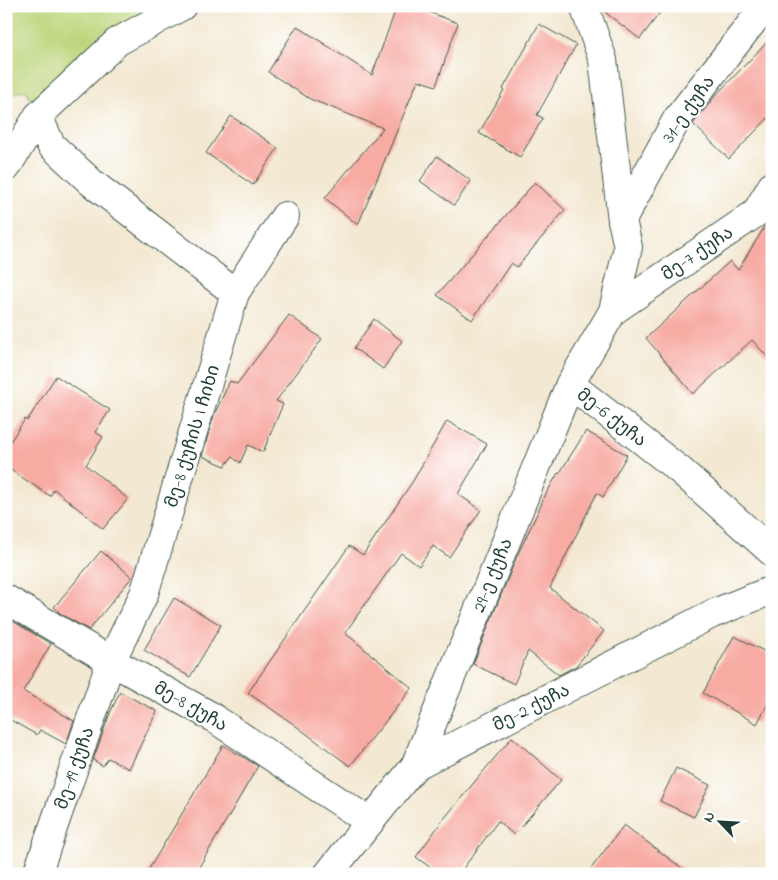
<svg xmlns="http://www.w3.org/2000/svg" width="778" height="880" font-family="'Indie Flower','Noto Sans Georgian',sans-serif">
  <rect width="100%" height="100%" fill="#fff"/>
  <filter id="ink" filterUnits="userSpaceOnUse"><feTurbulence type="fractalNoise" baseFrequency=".02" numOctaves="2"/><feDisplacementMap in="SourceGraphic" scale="10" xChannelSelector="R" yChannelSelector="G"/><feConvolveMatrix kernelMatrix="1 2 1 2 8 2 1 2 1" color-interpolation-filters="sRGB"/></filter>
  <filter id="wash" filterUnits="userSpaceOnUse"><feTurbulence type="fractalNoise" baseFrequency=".0096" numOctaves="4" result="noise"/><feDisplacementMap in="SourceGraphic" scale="20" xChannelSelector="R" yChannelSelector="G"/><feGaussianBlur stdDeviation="1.12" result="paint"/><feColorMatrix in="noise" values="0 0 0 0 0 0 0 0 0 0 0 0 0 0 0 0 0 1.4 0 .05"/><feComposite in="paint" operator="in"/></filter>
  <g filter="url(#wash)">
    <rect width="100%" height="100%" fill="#f3e8d1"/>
    <path fill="#bcd57a" stroke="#6e8957" d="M 6,6 L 182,6 L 38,116 L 26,90 L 6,95 Z"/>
    <g id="blocks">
      <g fill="#f7aba3">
        <path d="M 397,6 L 412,6 L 458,23 L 436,86 L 418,80 L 358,225 L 325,198 L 383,128 L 310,99 L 268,72 L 297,26 L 372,75 Z"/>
        <path d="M 601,6 L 665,6 L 640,39 L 602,10 Z"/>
        <path d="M 539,24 L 576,45 L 537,115 L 543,118 L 520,157 L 479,133 L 504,90 L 503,89 Z"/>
        <path d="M 772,37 L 772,114 L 729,159 L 693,124 L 716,95 Z"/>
        <path d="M 231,116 L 278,148 L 253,185 L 206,153 Z"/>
        <path d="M 437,156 L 471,181 L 454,205 L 420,181 Z"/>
        <path d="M 535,182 L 565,210 L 517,267 L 511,263 L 472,320 L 437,295 Z"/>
        <path d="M 772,217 L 772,362 L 752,340 L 693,394 L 646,338 L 730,261 L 738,270 L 765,226 Z"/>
        <path d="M 289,315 L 322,339 L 276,401 L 283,404 L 263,452 L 248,445 L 240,463 L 232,457 L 225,466 L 202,456 L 214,415 L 230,381 L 237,384 Z"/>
        <path d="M 374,319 L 402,341 L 383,369 L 354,348 Z"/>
        <path d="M 56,376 L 110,410 L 95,432 L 103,437 L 86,465 L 128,499 L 103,529 L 54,489 L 50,496 L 6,467 L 6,448 L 25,419 L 27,421 Z"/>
        <path d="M 447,421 L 487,444 L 458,494 L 481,510 L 449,557 L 433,546 L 419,566 L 401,553 L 345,633 L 412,688 L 350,766 L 292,723 L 248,693 L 349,546 L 363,555 L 413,481 Z"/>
        <path d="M 586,431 L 627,455 L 603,497 L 597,493 L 550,588 L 604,631 L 576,666 L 559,675 L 528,651 L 514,684 L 473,664 L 517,556 L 542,503 L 541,503 L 558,473 L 559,474 Z"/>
        <path d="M 101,551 L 132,577 L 89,630 L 61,614 L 54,607 Z"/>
        <path d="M 174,598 L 221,625 L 190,677 L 144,650 Z"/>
        <path d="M 6,617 L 51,644 L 23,691 L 74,721 L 66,744 L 40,730 L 37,735 L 7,718 L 6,719 Z"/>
        <path d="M 734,636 L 772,655 L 772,696 L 757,724 L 703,693 Z"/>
        <path d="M 120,692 L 157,711 L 129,769 L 108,758 L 103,766 L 93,760 L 110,713 Z"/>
        <path d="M 512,737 L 561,780 L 514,835 L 498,821 L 459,874 L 439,874 L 416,857 L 442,821 Z"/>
        <path d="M 223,745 L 258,766 L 195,874 L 146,874 Z"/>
        <path d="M 676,768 L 710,785 L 694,817 L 660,801 Z"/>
        <path d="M 624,825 L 655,848 L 690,874 L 587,874 Z"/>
      </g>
    </g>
  </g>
  <g filter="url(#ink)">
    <use href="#blocks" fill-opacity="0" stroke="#3f574c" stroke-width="1"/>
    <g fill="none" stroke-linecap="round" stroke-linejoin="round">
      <g stroke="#3f574c" stroke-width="30">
        <g id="street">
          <path d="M 38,116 L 51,145 L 92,183 L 235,293"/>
          <path d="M 6,168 L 38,116 L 117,42 L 182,6"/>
          <path d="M 622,220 L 677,119 L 765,6"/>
          <path d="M 613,311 L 756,213 L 772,186"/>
          <path d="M 570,384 L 681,471 L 772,552"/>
          <path d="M 6,599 L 111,661 L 209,715 L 370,822"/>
          <path d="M 415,766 L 570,384 L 613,311 L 628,247 L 622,220 L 603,60 L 584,6"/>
          <path d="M 37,874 L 111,661 L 144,594 L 235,293 L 285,216"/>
          <path d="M 328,874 L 415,766 L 712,614 L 772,590"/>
        </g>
      </g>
      <use href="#street" stroke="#fff" stroke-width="28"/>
    </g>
  </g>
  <g text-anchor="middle" stroke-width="4.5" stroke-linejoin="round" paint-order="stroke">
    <g font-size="18" fill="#1f3d34" stroke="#fff">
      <text transform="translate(688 109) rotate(-55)" y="6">31-ე ქუჩა</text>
      <text transform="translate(697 253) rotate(-34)" y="6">მე-7 ქუჩა</text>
      <text transform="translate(612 417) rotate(38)" y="6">მე-6 ქუჩა</text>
      <text transform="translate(192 436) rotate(-73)" y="6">მე-8 ქუჩის I ჩიხი</text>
      <text transform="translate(492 575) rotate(-68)" y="6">29-ე ქუჩა</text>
      <text transform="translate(191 706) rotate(30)" y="6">მე-8 ქუჩა</text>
      <text transform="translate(531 707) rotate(-27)" y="6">მე-2 ქუჩა</text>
      <text transform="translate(74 768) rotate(-71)" y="6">მე-19 ქუჩა</text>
    </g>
  </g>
  <rect width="778" height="880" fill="none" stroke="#fff" stroke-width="25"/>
  <g transform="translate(720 822) rotate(295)" stroke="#ffffff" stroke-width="4" paint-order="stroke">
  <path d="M0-4L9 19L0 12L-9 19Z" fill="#1f3d34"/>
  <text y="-8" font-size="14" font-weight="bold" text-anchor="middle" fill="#1f3d34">N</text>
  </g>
</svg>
